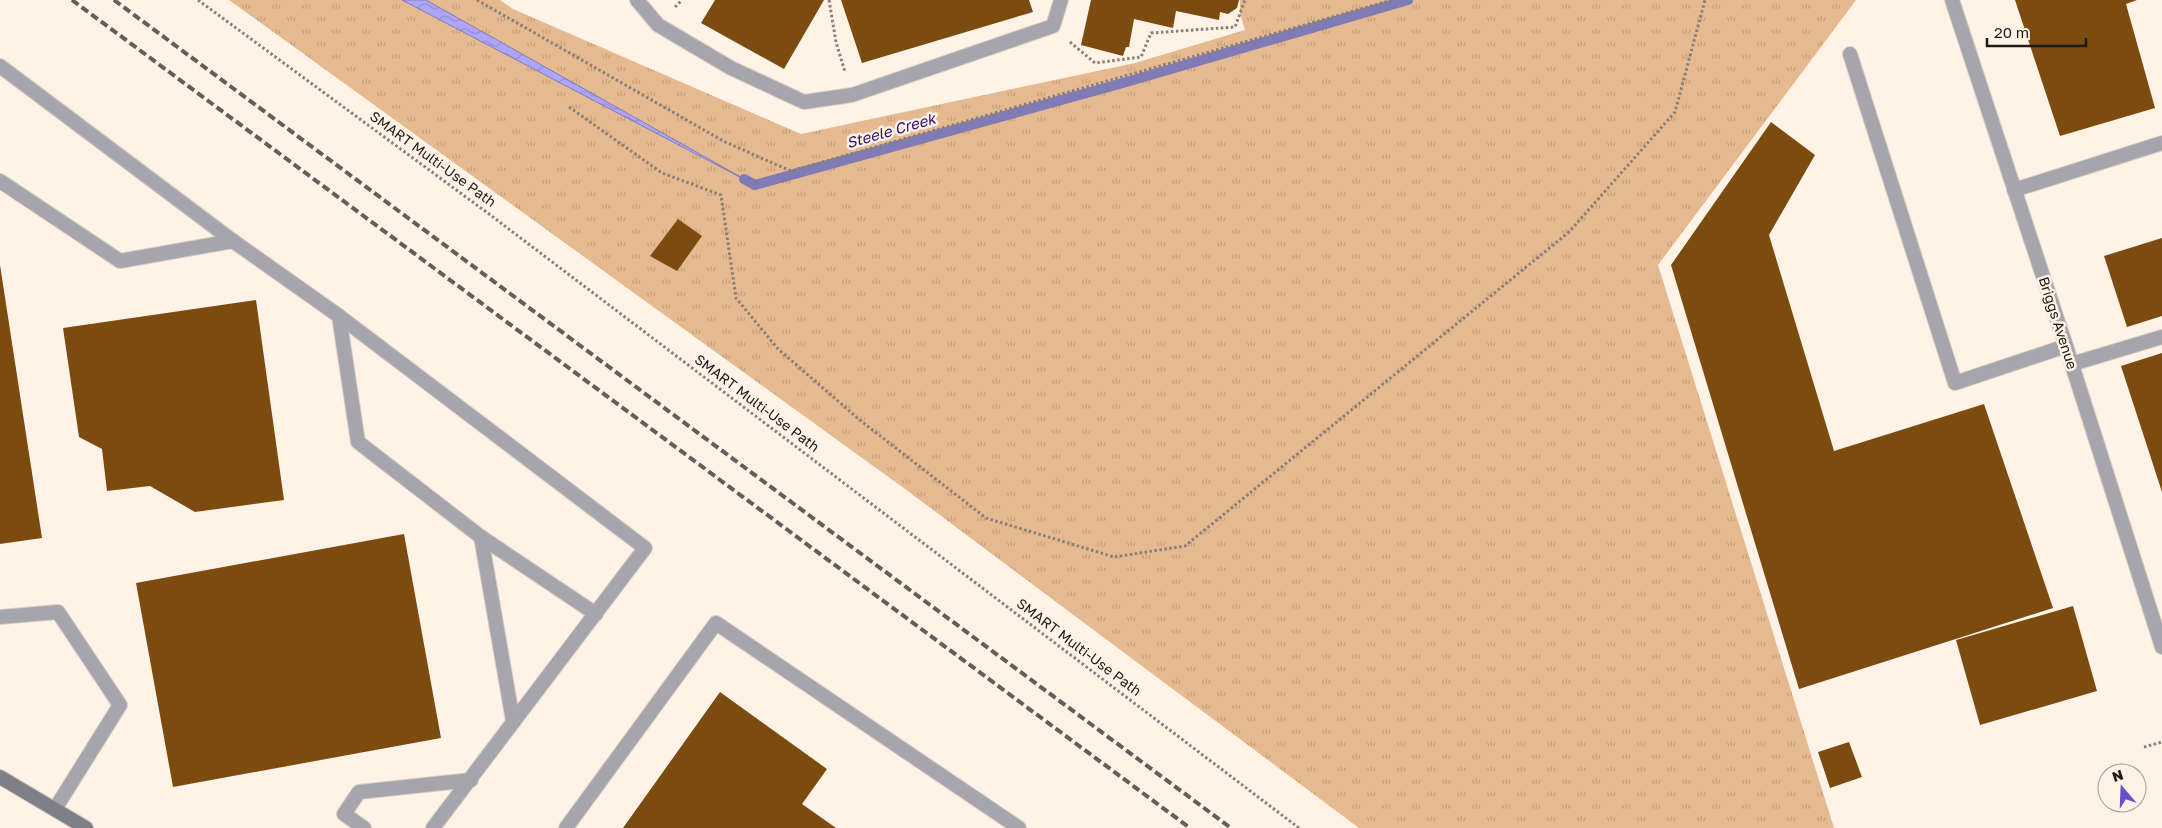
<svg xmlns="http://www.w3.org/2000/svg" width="2162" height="828" font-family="'Golos Text',sans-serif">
  <defs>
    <pattern id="grass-tufts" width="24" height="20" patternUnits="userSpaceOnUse" patternTransform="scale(1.25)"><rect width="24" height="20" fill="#e6ba90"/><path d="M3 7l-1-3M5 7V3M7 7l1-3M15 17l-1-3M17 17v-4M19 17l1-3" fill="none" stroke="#c59f7b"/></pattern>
    <pattern id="water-waves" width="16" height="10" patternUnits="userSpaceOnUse" patternTransform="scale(1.25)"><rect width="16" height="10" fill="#aca5f9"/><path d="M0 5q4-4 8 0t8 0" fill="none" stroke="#948dd5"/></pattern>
  </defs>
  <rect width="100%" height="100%" fill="#fff2e7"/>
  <path fill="url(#grass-tufts)" d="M 229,0 L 500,0 L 513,9 L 801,134 L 1135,63 L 1245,30 L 1240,14 L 1240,0 L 1856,0 L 1658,265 L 1834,828 L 1359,828 L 905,489 Z"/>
  <path fill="url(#water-waves)" stroke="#817bb5" d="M 402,0 L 426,0 L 755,185 Z"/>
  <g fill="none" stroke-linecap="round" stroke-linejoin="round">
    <path stroke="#817bb5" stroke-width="10" d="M 744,179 L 755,185 L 1123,83 L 1408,0"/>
  </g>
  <g fill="#7c4b10">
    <path d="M 715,0 L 824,0 L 784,69 L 701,23 Z"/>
    <path d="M 841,0 L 1029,0 L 1033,12 L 862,63 Z"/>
    <path d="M 1091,0 L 1239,0 L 1237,8 L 1228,14 L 1220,12 L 1219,20 L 1176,11 L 1173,28 L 1134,19 L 1129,47 L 1126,47 L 1123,56 L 1081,45 Z"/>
    <path d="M 2015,0 L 2137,0 L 2126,4 L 2155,108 L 2060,136 Z"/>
    <path d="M 1771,122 L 1815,155 L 1769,235 L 1834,451 L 1984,404 L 2053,608 L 1799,689 L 1671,265 Z"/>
    <path d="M 678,219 L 702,236 L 677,271 L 650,256 Z"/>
    <path d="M 2162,238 L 2162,316 L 2127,327 L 2104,256 Z"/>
    <path d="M 0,265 L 42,538 L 0,544 Z"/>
    <path d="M 256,300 L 284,500 L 195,512 L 150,486 L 107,491 L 102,449 L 79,437 L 63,328 Z"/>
    <path d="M 2162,353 L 2162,492 L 2121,366 Z"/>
    <path d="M 404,534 L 441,738 L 173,787 L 136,583 Z"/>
    <path d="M 2073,606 L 2097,691 L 1980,725 L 1956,640 Z"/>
    <path d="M 720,692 L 827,769 L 802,804 L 836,828 L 623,828 Z"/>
    <path d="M 1849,742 L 1862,777 L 1830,788 L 1818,752 Z"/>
  </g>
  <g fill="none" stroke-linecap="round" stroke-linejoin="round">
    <g stroke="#dbcfc6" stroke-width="16">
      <g id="service">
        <path d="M 637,0 L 658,25 L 731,68 L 804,102 L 852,95 L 1053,26 L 1061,0"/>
        <path d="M 1850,54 L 1955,383 L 2066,346"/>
        <path d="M 0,66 L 233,241 L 339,316 L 645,548 L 433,828"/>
        <path d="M 0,181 L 120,261 L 233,241"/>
        <path d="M 2014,190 L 2162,143"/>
        <path d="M 339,316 L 358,442 L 481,537 L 513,721"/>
        <path d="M 2072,364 L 2162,337"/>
        <path d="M 481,537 L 596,614"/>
        <path d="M 0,617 L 58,612 L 120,705 L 55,809"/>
        <path d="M 364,828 L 344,814 L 359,792 L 471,780"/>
        <path d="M 566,828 L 716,623 L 1019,828"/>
      </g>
    </g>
    <g stroke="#dbcfc6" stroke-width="16">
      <path id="minor" d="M 1952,0 L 2066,346 L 2162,647"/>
    </g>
    <g stroke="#dbcfc6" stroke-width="16">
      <path id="secondary" d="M 0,777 L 86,828"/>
    </g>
    <g stroke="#888078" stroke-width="3" stroke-dasharray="2.5 2.5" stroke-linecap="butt">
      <path d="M 198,0 L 489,214 L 1299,828"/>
      <path d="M 477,0 L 725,142 L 791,171 L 1392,0"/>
      <path d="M 829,0 L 836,42 L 845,72"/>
      <path d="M 675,7 L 682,0"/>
      <path d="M 1070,42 L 1095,63 L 1141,57 L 1151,33 L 1235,27 L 1245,0"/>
      <path d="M 569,107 L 662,173 L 721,195 L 736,298 L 778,349 L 861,421 L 986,518 L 1114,557 L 1185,546 L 1569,232 L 1675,112 L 1705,0"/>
      <path d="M 2144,747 L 2162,742"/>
    </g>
    <use href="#service" stroke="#a5a5ab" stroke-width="14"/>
    <use href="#minor" stroke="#a5a5ab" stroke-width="14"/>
    <use href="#secondary" stroke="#7f7f88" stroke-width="14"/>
    <g stroke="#655e58" stroke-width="4" stroke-dasharray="8 4" stroke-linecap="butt">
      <path d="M 72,0 L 1190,828"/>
      <path d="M 114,0 L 1231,828"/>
    </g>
  </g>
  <g text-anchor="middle" stroke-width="5" stroke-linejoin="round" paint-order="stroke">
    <g font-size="14" fill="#1e1a16" stroke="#fff2e7">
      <text transform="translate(433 159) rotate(36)" y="5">SMART Multi-Use Path</text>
      <text transform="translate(2058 323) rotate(72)" y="5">Briggs Avenue</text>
      <text transform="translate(757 403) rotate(37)" y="5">SMART Multi-Use Path</text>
      <text transform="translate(1079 647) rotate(37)" y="5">SMART Multi-Use Path</text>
    </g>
    <g font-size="15" font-style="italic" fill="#2e1072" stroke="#fff2e7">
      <text transform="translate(891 131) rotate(-16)" y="5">Steele Creek</text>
    </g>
  </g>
  <g transform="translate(2122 788) rotate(341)"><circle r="24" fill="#fff2e7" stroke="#a59c93"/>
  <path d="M0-4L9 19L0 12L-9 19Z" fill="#6750c9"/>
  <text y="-8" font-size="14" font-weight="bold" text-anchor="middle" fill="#1e1a16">N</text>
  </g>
  <path d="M1987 38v8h99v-8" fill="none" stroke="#1e1a16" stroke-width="2.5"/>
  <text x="1994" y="38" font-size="15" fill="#1e1a16" stroke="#fff2e7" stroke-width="4" paint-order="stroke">20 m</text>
</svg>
